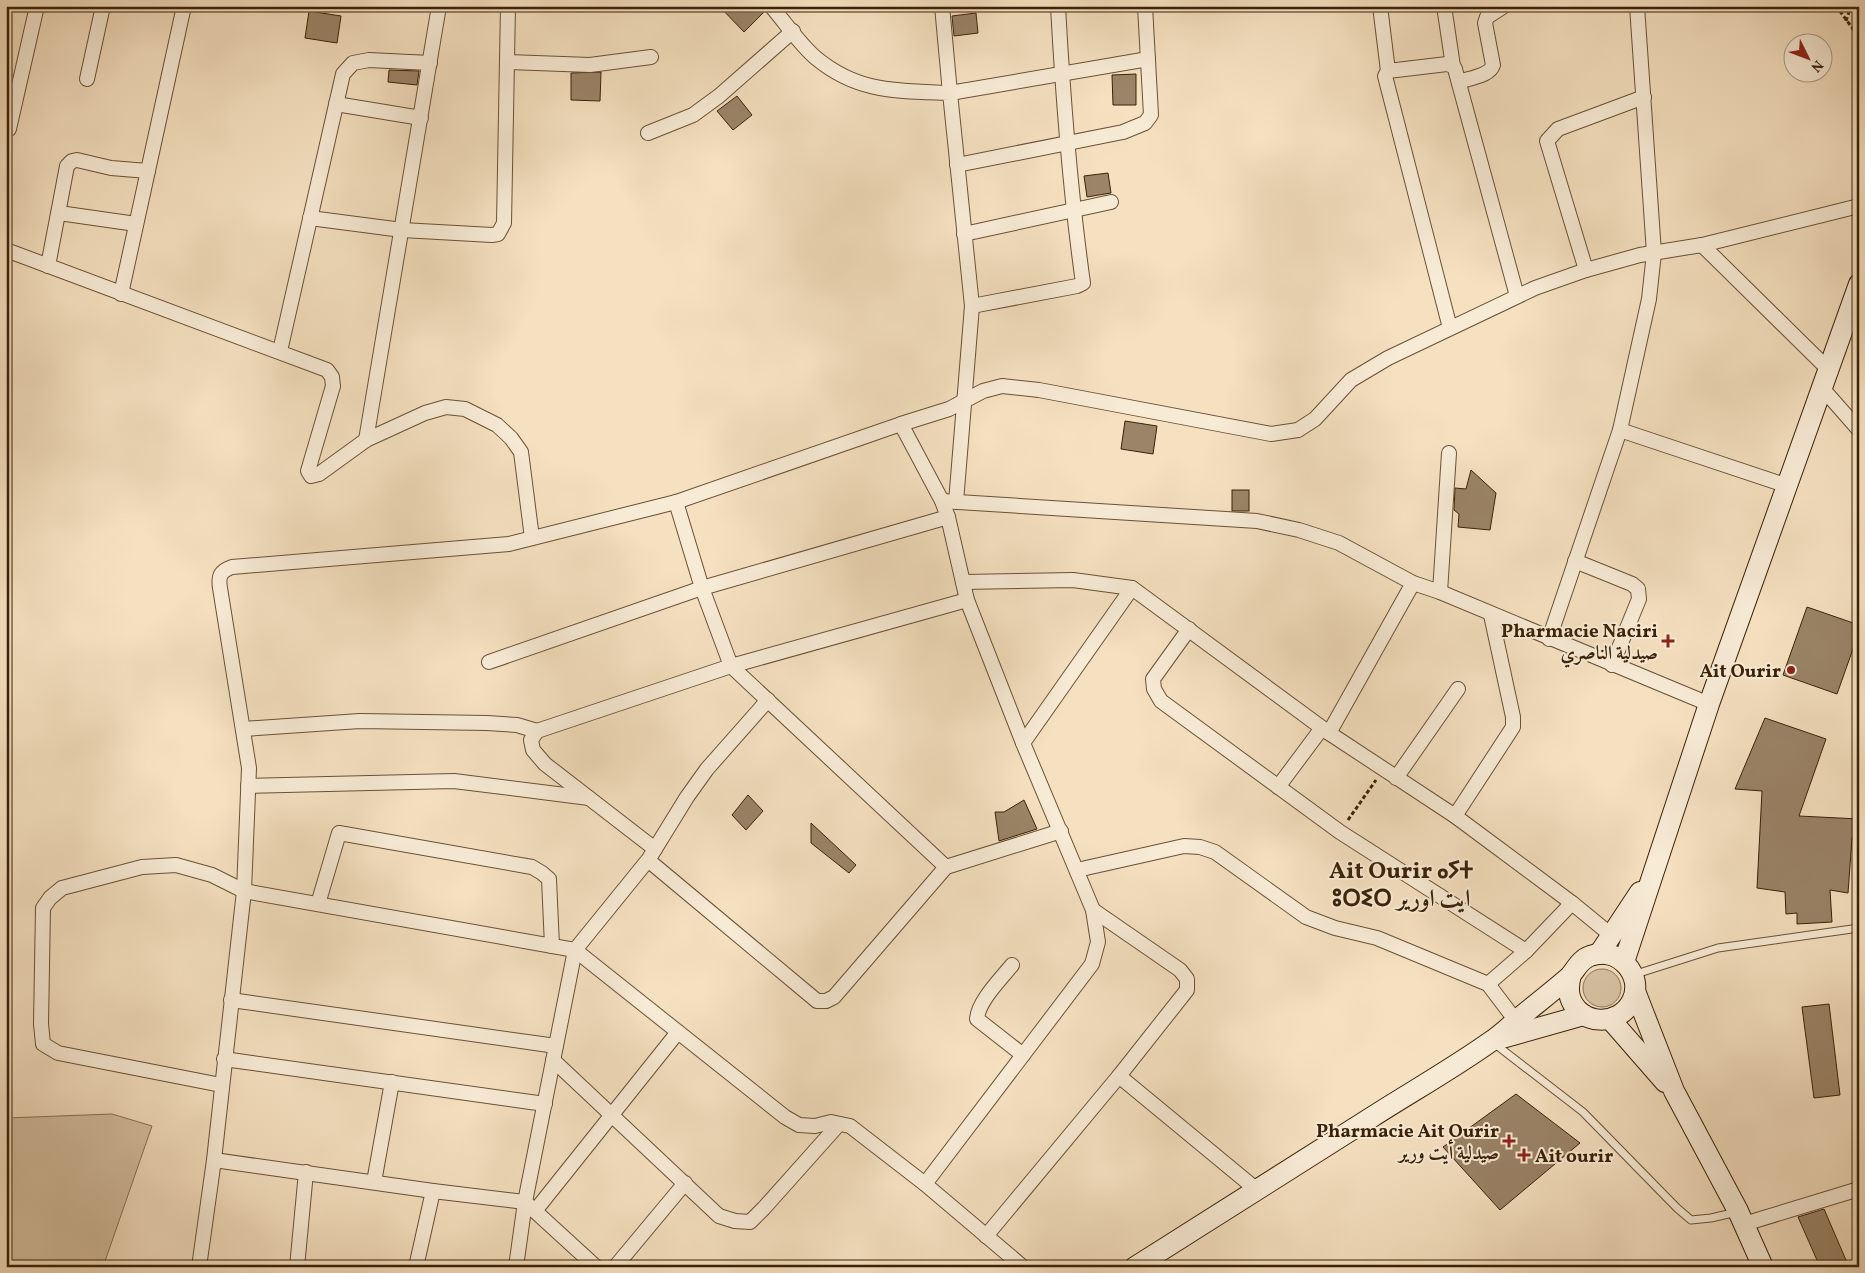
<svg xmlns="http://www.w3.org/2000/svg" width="1865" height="1273" font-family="Vollkorn,Amiri,'Noto Sans Tifinagh',serif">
  <rect width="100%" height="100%" fill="#f5e0c0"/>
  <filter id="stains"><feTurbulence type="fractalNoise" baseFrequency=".004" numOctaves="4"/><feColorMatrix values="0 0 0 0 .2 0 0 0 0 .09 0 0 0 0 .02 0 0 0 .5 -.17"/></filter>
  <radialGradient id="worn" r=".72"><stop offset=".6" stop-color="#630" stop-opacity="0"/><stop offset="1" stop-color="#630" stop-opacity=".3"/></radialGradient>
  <g fill="#d5c0a1" stroke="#887054">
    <circle cx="1602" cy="988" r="19"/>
    <path d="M 112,1114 L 152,1126 L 103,1267 L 6,1267 L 6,1118 Z"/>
  </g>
  <g fill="#9b8468" stroke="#3a2108">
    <path d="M 719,6 L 762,6 L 764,12 L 744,32 Z"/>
    <path d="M 309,11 L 341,16 L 337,43 L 305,38 Z"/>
    <path d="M 976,13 L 978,33 L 954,36 L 952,16 Z"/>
    <path d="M 389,70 L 419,71 L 417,85 L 388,82 Z"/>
    <path d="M 601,72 L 600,101 L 571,100 L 571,73 Z"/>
    <path d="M 1136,74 L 1136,105 L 1113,105 L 1112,75 Z"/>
    <path d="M 737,96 L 752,115 L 733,130 L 717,111 Z"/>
    <path d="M 1108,173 L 1111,193 L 1087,197 L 1084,176 Z"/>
    <path d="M 1125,421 L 1157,426 L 1153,454 L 1121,449 Z"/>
    <path d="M 1471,470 L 1496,493 L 1490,530 L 1458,527 L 1459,514 L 1454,510 L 1455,488 L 1466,489 Z"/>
    <rect x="1232" y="490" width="17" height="21"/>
    <path d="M 1807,607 L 1859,625 L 1859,632 L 1837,694 L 1783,675 Z"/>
    <path d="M 1765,718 L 1826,739 L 1799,816 L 1859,819 L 1859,838 L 1852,838 L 1848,893 L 1830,890 L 1832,922 L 1797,924 L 1797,913 L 1786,914 L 1785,892 L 1757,888 L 1762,791 L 1735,789 Z"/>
    <path d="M 748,795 L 763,811 L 746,830 L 732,815 Z"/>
    <path d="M 1024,800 L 1037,829 L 999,841 L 995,812 L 1004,812 Z"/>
    <path d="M 811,823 L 856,865 L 849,873 L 811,843 Z"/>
    <path d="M 1829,1004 L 1840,1095 L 1814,1098 L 1802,1007 Z"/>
    <path d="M 1516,1094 L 1580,1143 L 1500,1210 L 1443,1147 Z"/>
    <path d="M 1824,1209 L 1849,1267 L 1820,1267 L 1798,1217 Z"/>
  </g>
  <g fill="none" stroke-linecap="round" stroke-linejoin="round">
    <g stroke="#695136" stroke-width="9">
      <g id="lane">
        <path d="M 1633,975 L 1718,948 L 1859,928"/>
        <path d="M 1495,1044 L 1583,1112 L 1677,1208 L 1691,1220 L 1711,1218 L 1737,1212"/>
      </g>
    </g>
    <g stroke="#695136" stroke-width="16">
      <g id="street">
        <path d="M 771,6 C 784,21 801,46 816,58 C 858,93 898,91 950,93 L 972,306 L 956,502"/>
        <path d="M 942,6 L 950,93 L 1148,59"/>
        <path d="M 1380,6 L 1388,71"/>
        <path d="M 1444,6 L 1453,66"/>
        <path d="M 507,62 L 590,65 L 651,57"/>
        <path d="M 87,79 L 103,6"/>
        <path d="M 1459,82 C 1469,78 1490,76 1493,65 L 1485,23 L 1487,17 L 1504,6"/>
        <path d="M 336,104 L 421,118"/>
        <path d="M 9,129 L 37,6"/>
        <path d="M 648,133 L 693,115 L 719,96 L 793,31"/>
        <path d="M 957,165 L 1123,132 L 1145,123 L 1151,115 L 1145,6"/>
        <path d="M 59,213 L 136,224"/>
        <path d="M 310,218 L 402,230 L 492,235 L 498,234 L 504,223 L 508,6"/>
        <path d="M 964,234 L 1111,202"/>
        <path d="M 1702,245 L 1828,369"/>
        <path d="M 6,250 L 327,370 L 332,377 L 333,386 L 308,471 L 311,476 L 319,474 L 366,440 L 425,413 L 446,407 L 465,409 L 497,425 L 511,438 L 521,452 L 532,538"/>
        <path d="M 48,266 L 67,166 L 72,161 L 77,160 L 111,168 L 148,171"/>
        <path d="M 1586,270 L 1547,141 L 1558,129 L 1644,97"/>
        <path d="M 121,294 L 184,6"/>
        <path d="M 972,306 L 1077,286 L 1083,283 C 1070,191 1063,99 1058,6"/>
        <path d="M 1450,328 L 1385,76 L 1388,71 L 1447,64 L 1453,66 L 1455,69 L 1517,296"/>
        <path d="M 280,351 L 343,74 L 353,63 L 369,60 L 430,63"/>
        <path d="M 1823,389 L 1859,430"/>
        <path d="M 901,424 L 942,501 L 948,517 L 967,600 L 1023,743 L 1093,910 L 1098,942 L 1092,964 L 925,1184"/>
        <path d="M 1620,430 L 1788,486"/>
        <path d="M 366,440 L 439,6"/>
        <path d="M 942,501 L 1257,521 L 1299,530 L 1339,543 L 1413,583 L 1440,592 L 1709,704"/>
        <path d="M 676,502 L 702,588 L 731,666 L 946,867"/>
        <path d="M 1575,561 L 1632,584 L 1638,589 L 1639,599 L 1612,665"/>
        <path d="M 963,582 L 1073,580 L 1132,588 L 1329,733 L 1455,816 L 1572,903 L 1611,935"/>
        <path d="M 1440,592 L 1449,453"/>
        <path d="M 1189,629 L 1153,679 L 1154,689 L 1161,701 L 1340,832 L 1526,951"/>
        <path d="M 1549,639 L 1620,430 L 1649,299 L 1654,253 L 1637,6"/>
        <path d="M 489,662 L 702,588 L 948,517"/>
        <path d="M 243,729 L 360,721 L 487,723 L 517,725 L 537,731"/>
        <path d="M 1329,733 L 1413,583"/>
        <path d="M 1023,743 L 1132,588"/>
        <path d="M 1396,778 L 1458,689"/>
        <path d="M 248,786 L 454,781 L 589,798"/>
        <path d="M 1278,787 L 1322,728"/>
        <path d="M 1455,816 L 1513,727 L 1513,717 L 1491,615"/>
        <path d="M 655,849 L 545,764 L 533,750 L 531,740 L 537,731 L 731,666 L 967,600"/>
        <path d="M 650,857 L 687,797 L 707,769 L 768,700"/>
        <path d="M 1077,870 L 1184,846 L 1200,847 L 1215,852 L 1306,917 L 1335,928 L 1377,938 L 1488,984 L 1516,1021"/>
        <path d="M 318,904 L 339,833 L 532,867 L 542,873 L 549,879 L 552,946"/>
        <path d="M 1093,910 L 1180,970 L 1187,979 L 1187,990 L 1119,1076 L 1257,1190"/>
        <path d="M 1012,965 C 1002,978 978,1001 977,1019 L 1023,1055"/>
        <path d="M 1488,984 L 1526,951 L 1572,903"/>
        <path d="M 231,1000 L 556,1046"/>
        <path d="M 224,1059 L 545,1104"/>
        <path d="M 553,1060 L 719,1216 L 735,1221 L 750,1222 L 764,1208 L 839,1124"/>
        <path d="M 221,1085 L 58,1053 L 43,1044 L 41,1024 L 43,908 L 50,898 L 62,888 L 142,867 L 176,865 L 212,875 L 244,891 L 575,950 L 785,1117 L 799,1125 L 815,1126 L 831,1122 L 850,1126 L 925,1184 L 1023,1267"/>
        <path d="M 214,1160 L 433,1191 L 525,1202 L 596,1267"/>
        <path d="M 374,1182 L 392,1082"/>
        <path d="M 535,1211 L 678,1032"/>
        <path d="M 1744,1224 L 1859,1189"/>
        <path d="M 986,1236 L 1119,1076"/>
        <path d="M 199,1267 L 214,1160 L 244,891 L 249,768 L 220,588 C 218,575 221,571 232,567 L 509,544 L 676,502 L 901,424 L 949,409 L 983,391 L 1002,386 L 1039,390 L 1271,434 L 1298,430 L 1315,419 L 1351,380 L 1388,358 L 1535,288 L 1586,270 L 1640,255 L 1702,245 L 1859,206"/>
        <path d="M 297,1267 L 306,1172"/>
        <path d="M 416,1267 L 433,1191"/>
        <path d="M 516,1267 L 525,1202 L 575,950 L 648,860 L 817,1001 L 826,1001 L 834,997 L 946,867 L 1061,831"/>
        <path d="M 615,1267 L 685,1183"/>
      </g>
    </g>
    <g stroke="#3a2108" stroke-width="22">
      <g id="secondary">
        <path d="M 1599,954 L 1640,892"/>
        <path d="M 1624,962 L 1709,704 L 1859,284"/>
        <path d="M 1635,991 L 1674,1091 L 1738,1211 L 1763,1267"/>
        <path d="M 1610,1019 L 1665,1082"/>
        <path d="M 1499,1039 L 1584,1015"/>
        <path d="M 1135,1267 C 1214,1217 1293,1167 1372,1117 C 1411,1092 1452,1069 1490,1042 C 1501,1035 1510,1026 1519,1018 C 1536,1004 1553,991 1569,977 C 1576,970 1579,960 1590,956 C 1617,945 1645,975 1632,1001 C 1619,1027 1579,1026 1570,997 C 1568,989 1569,982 1571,975"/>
      </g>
    </g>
    <g stroke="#3a2108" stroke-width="3" stroke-dasharray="4 2.5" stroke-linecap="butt">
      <path d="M 1836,6 L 1859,37"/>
      <path d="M 1846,21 L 1851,6"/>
      <path d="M 1348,820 L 1376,780"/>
    </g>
    <use href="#lane" stroke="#f8ebd6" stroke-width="7"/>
    <use href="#street" stroke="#f8ebd6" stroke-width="14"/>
    <use href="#secondary" stroke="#f8ebd6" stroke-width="20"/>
  </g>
  <g fill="#8f2418" stroke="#f8ebd6" stroke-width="2">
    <path d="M1665.5 633.5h5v5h5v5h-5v5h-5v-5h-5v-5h5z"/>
    <circle cx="1791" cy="670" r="5"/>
    <path d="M1506.5 1133.5h5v5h5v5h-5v5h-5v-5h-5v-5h5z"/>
    <path d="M1521.5 1147.5h5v5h5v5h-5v5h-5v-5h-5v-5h5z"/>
  </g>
  <g text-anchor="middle" stroke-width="4" stroke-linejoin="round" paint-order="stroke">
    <g font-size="19" font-weight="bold" fill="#3a2108" stroke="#f8ebd6" text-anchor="end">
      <text x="1658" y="637">Pharmacie Naciri<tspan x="1658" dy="22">صيدلية الناصري</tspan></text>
      <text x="1781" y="677">Ait Ourir</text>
      <text x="1499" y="1137">Pharmacie Ait Ourir<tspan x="1499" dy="22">صيدلية أيت ورير</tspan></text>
      <text x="1535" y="1162" text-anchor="start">Ait ourir</text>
    </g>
    <g font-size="24" font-weight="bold" fill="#3a2108" stroke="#f8ebd6">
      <text x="1401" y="878">Ait Ourir ⴰⵢⵜ<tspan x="1401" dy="28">ⵓⵔⵉⵔ ايت اورير</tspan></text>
    </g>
  </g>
  <rect width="1865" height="1273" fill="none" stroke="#f5e0c0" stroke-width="25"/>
  <rect x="8" y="8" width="1850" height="1258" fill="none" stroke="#3a2108" stroke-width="2.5"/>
  <rect x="12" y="12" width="1840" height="1248" fill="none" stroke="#3a2108"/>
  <g transform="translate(1808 58) rotate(132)"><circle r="24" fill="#f8ebd6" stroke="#ac9a84"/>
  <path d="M0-4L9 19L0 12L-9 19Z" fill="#8f2418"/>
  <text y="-8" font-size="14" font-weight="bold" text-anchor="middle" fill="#3a2108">N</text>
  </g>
  <rect width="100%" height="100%" filter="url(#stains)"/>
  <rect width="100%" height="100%" fill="url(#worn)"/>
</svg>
